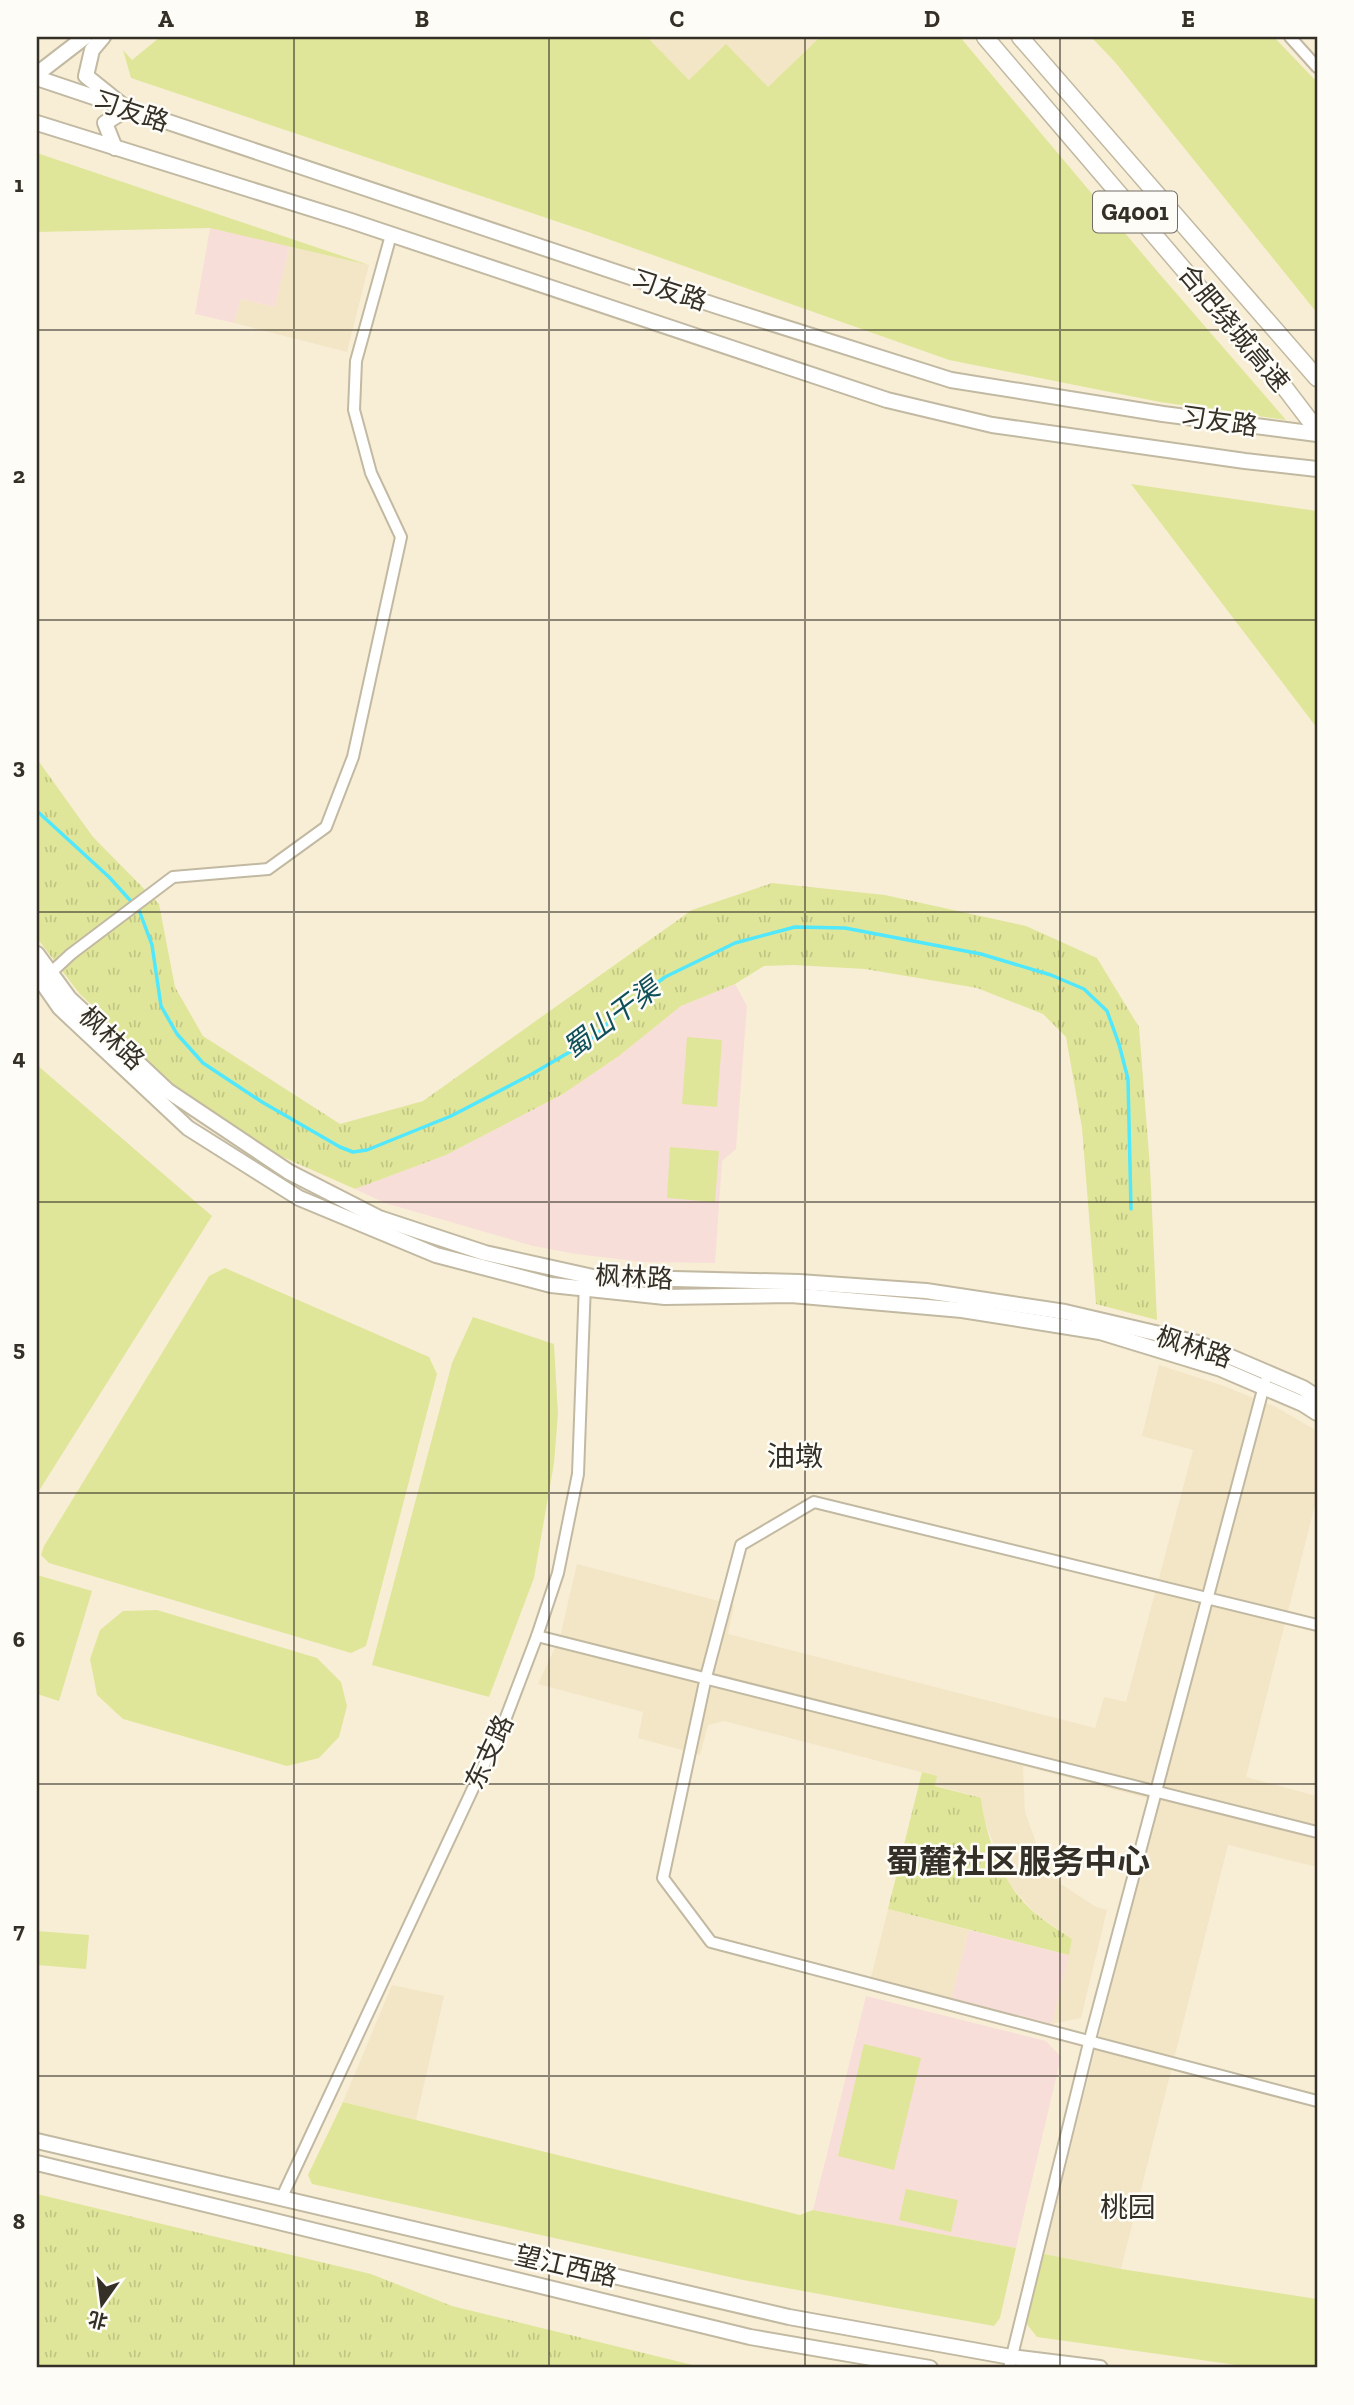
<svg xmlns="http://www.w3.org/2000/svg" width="1354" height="2405" font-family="'Zilla Slab','Noto Sans SC',serif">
  <defs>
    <pattern id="park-tufts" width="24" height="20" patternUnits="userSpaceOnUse" patternTransform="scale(1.75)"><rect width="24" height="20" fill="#e0e699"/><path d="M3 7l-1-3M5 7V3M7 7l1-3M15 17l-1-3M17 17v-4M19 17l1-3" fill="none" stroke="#c1c684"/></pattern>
  </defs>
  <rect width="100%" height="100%" fill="#f8eed6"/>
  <g fill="#f3e6c6">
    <path d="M 647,37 L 820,37 L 768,87 L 689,80 Z"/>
    <path d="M 290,245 L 369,265 L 347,352 L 234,323 L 241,299 L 275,307 Z"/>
    <path d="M 1159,1365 L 1224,1386 L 1276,1407 L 1317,1431 L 1317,1497 L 1246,1777 L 1317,1796 L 1317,1867 L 1228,1845 L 1121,2269 L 1044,2254 L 1158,1801 L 1023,1766 L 1025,1812 L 1039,1851 L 1061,1884 L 1096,1907 L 1107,1910 L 1081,2018 L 1052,2024 L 1072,1939 L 1035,1913 L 1008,1883 L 984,1819 L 981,1798 L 935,1785 L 936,1776 L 724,1721 L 708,1725 L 700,1755 L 638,1738 L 643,1712 L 538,1684 L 560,1637 L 577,1564 L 734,1605 L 728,1634 L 1095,1728 L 1104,1697 L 1126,1702 L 1193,1450 L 1142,1436 Z"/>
    <path d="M 888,1909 L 969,1930 L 951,1998 L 871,1977 Z"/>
    <path d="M 392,1985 L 444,1996 L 416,2120 L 343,2102 Z"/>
  </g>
  <g fill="#f8ded8">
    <path d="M 210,228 L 290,245 L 275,307 L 241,299 L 234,323 L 195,314 Z"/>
    <path d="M 735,984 L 747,1006 L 736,1149 L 722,1161 L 715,1263 L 643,1262 L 576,1254 L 533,1246 L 385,1203 L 355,1189 L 446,1155 L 563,1094 L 619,1056 L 681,1006 Z"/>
    <path d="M 969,1930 L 1069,1955 L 1052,2024 L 951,1998 Z"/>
    <path d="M 866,1996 L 1046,2041 L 1061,2057 L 1016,2248 L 813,2210 Z"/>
  </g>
  <g fill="#e0e699">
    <path d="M 160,37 L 647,37 L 689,80 L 726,44 L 768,87 L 820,37 L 960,37 L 1157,271 L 1286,420 L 1160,402 L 949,360 L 588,232 L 131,78 L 123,50 L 132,60 Z"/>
    <path d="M 1091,37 L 1274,37 L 1317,82 L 1317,313 L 1115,62 Z"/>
    <path d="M 37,153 L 369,265 L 210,228 L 37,232 Z"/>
    <path d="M 1131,484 L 1317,511 L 1317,728 Z"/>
    <path d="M 687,1037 L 722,1040 L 717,1107 L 682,1104 Z"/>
    <path d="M 37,1065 L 212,1216 L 37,1494 Z"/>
    <path d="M 670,1147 L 719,1151 L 715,1202 L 667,1198 Z"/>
    <path d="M 225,1268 L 429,1357 L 437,1374 L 366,1646 L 351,1653 L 49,1563 L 41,1555 L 44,1546 L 209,1276 Z"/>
    <path d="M 473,1317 L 554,1344 L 558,1414 L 554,1463 L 534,1578 L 489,1697 L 372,1665 L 452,1363 Z"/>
    <path d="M 37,1575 L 92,1591 L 59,1701 L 37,1694 Z"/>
    <path d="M 157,1610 L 317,1658 L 341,1682 L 347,1706 L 339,1737 L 319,1758 L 287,1766 L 123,1719 L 97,1695 L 90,1659 L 100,1630 L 123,1611 Z"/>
    <path d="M 37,1931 L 89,1935 L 86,1969 L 37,1965 Z"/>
    <path d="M 864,2044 L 921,2058 L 894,2170 L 838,2156 Z"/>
    <path d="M 343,2102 L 800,2215 L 813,2210 L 1016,2248 L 1000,2318 L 994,2326 L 743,2280 L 312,2184 L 308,2175 Z"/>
    <path d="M 906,2189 L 958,2200 L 951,2232 L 899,2220 Z"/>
    <path d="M 1044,2254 L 1121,2269 L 1317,2299 L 1317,2368 L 1258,2368 L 1037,2337 L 1025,2322 Z"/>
  </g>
  <g fill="url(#park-tufts)">
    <path d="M 37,759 L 93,837 L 159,904 L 175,987 L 203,1036 L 340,1124 L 423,1101 L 692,910 L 772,883 L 885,895 L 1026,926 L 1097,958 L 1139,1027 L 1150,1167 L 1157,1320 L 1096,1304 L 1082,1128 L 1066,1037 L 1043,1014 L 977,988 L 865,969 L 793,965 L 764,966 L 735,984 L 681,1006 L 619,1056 L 563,1094 L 446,1155 L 355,1189 L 267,1150 L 169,1081 L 79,993 L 37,938 Z"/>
    <path d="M 922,1772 L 937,1776 L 935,1786 L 981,1798 C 986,1839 1003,1887 1036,1914 C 1047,1923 1060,1931 1072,1939 L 1069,1955 L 888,1909 Z"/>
    <path d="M 37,2194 L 371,2274 L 452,2306 L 705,2368 L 37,2368 Z"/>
  </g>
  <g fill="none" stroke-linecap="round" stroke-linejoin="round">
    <path stroke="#51e7fc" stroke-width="3.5" d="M 37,811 L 109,877 L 139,910 L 152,945 L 161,1006 L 177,1034 L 203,1063 L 262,1102 L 340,1147 L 353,1152 L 367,1150 L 451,1116 L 532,1074 L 590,1040 L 625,1007 L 665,977 L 735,943 L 795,927 L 845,928 L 981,954 L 1051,975 L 1084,989 L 1107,1011 L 1119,1044 L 1128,1079 L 1131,1209"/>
    <g stroke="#c2b9a2" stroke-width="14">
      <g id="minor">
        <path d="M 1290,37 L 1317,67"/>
        <path d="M 45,978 L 71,954 L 173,877 L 268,869 L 326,827 L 353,757 L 401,537 L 371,473 L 354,410 L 356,361 L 391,235"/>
        <path d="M 1317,1625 L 814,1502 L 741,1545 L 706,1677 L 663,1878 L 711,1942 L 1317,2101"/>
        <path d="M 537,1636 L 1317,1832"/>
        <path d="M 281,2199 L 505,1720 L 537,1636 L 558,1573 L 578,1474 L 585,1283"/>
        <path d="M 1009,2368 L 1089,2043 L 1265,1382"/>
      </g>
    </g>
    <g stroke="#c2b9a2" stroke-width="18">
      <g id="major">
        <path d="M 103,37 L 92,50 L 86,76 L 127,109 L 105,123 L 115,148"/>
        <path d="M 37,74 L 85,37"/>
        <path d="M 37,78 L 717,306 L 951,380 L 1163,414 L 1317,434"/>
        <path d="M 37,123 L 351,221 L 887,400 L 992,425 L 1245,461 L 1317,469"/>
        <path d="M 37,954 L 69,998 L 168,1091 L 289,1172 L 379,1218 L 485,1253 L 593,1277 L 799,1282 L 926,1291 L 1065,1312 L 1198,1343 L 1303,1388 L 1317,1397"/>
        <path d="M 37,975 L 60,1008 L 188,1128 L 299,1198 L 436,1255 L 551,1285 L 665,1297 L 791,1295 L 962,1310 L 1100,1332 L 1221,1369 L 1303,1404 L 1317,1413"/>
        <path d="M 37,2141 L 789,2317 L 1011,2357 L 1100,2368"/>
        <path d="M 37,2163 L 750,2337 L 930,2368"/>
      </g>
    </g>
    <g stroke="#c2b9a2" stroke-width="19">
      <g id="highway">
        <path d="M 985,37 L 1285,388 L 1317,430"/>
        <path d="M 1020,37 L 1317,378"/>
      </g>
    </g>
    <use href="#minor" stroke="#fff" stroke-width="10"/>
    <use href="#major" stroke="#fff" stroke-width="14"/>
    <use href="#highway" stroke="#fff" stroke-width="16"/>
  </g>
  <path fill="none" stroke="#343027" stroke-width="2" stroke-opacity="0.55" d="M 294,37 L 294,2368M 549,37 L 549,2368M 805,37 L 805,2368M 1060,37 L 1060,2368M 37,330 L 1317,330M 37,620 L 1317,620M 37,912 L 1317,912M 37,1202 L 1317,1202M 37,1493 L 1317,1493M 37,1784 L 1317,1784M 37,2076 L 1317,2076"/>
  <g text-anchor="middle" stroke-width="5" stroke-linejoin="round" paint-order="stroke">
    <rect fill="#fefcf7" stroke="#716d65" stroke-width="2" x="1093" y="191.5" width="84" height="41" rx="5"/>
    <g font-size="24" font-weight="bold" fill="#343027">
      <text x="1135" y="220">G4001</text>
    </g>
    <g font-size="26" fill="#343027" stroke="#fefcf7">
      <text transform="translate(131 111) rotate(18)" y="9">习友路</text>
      <text transform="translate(669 290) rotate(18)" y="9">习友路</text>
      <text transform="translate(1234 328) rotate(50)" y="9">合肥绕城高速</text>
      <text transform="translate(1219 421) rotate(8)" y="9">习友路</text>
      <text transform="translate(112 1038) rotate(43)" y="9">枫林路</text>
      <text transform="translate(634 1277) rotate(3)" y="9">枫林路</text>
      <text transform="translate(1194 1347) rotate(18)" y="9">枫林路</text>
      <text transform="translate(489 1752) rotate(-65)" y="9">东支路</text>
      <text transform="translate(566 2266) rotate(13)" y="9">望江西路</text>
    </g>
    <g font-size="28" font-style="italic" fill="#0f5059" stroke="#fefcf7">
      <text transform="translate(611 1018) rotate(-37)" y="10">蜀山干渠</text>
    </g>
    <g font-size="28" fill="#343027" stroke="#fefcf7">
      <text x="795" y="1466">油墩</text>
      <text x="1128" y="2217">桃园</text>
    </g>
    <g font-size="33" font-weight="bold" fill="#343027" stroke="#fefcf7">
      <text x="1018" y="1873">蜀麓社区服务中心</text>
    </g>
  </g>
  <rect width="1354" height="2405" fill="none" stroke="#fefcf7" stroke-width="77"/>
  <g transform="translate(102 2304) rotate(194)" stroke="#fefcf7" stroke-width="5" paint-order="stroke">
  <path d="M0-5L12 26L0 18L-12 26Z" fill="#343027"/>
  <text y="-10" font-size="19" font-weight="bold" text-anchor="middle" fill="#343027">北</text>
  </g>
  <rect x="38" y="38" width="1278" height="2328" fill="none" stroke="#343027" stroke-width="2.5"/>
  <g font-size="23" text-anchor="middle" font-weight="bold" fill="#343027">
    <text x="166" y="27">A</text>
    <text x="422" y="27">B</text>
    <text x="677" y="27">C</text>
    <text x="932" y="27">D</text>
    <text x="1188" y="27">E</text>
    <text x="19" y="192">1</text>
    <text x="19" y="483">2</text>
    <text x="19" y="774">3</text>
    <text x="19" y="1065">4</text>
    <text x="19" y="1356">5</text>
    <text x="19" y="1647">6</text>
    <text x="19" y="1938">7</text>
    <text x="19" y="2229">8</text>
  </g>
</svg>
